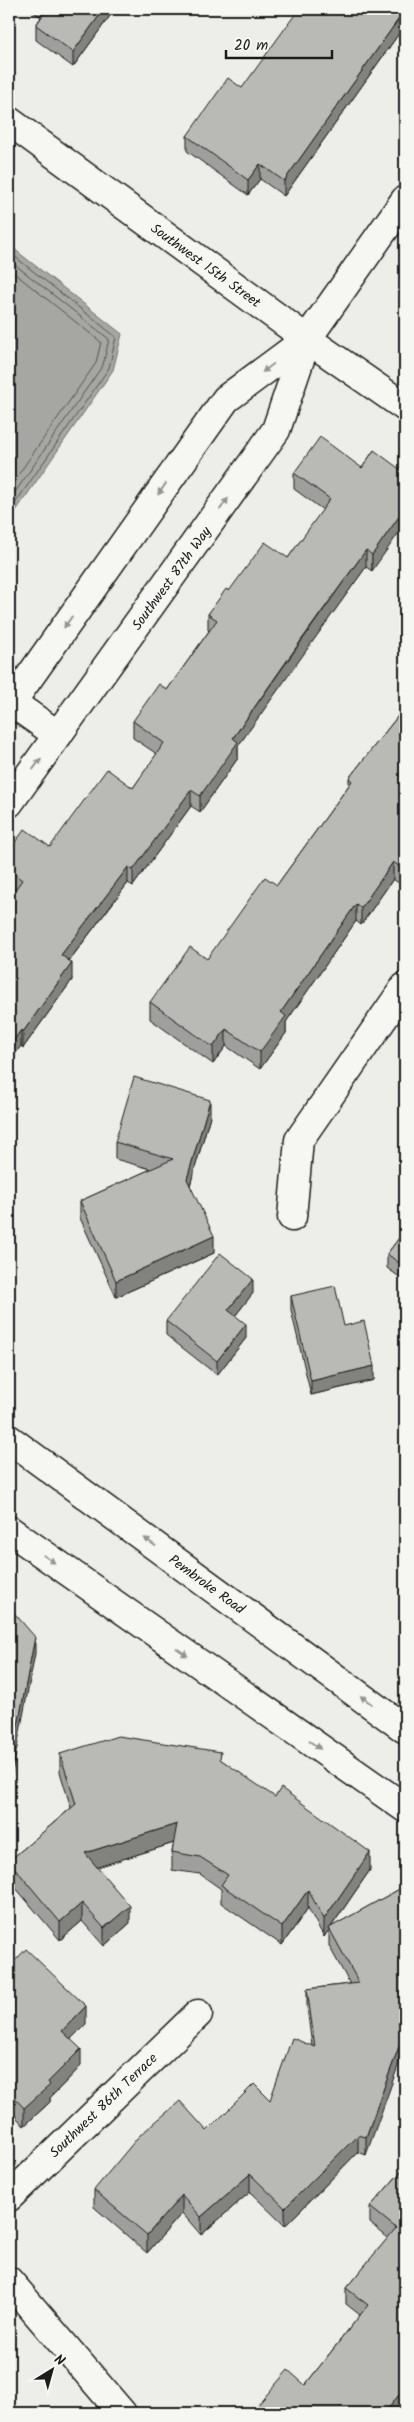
<svg xmlns="http://www.w3.org/2000/svg" width="414" height="2422" font-family="Kalam,sans-serif">
  <rect width="100%" height="100%" fill="#edede9"/>
  <filter id="ink" filterUnits="userSpaceOnUse"><feTurbulence type="fractalNoise" baseFrequency=".02" numOctaves="2"/><feDisplacementMap in="SourceGraphic" scale="10" xChannelSelector="R" yChannelSelector="G"/><feConvolveMatrix kernelMatrix="1 2 1 2 8 2 1 2 1" color-interpolation-filters="sRGB"/></filter>
  <g filter="url(#ink)">
    <path fill="#a6a6a3" stroke="#6f6f6d" d="M 9,245 L 122,334 L 113,370 L 9,521 Z"/>
    <g fill="none" stroke-linecap="round" stroke-linejoin="round">
      <g stroke="#535352" stroke-width="1">
        <path d="M 9,252 L 116,337 L 109,368 L 9,512"/>
        <path d="M 9,260 L 109,339 L 103,365 L 9,501"/>
        <path d="M 9,269 L 101,342 L 96,363 L 9,488"/>
      </g>
      <g stroke="#1c1c1c" stroke-width="31">
        <g id="minor">
          <path d="M 9,121 L 307,339 L 405,407"/>
          <path d="M 11,702 L 58,735"/>
          <path d="M 9,706 L 226,399 L 307,339"/>
          <path d="M 9,803 L 276,430 L 307,339 L 405,200"/>
          <path d="M 292,1217 L 299,1140 L 405,987"/>
          <path d="M 9,2197 L 198,2014"/>
          <path d="M 9,2281 L 122,2413"/>
        </g>
      </g>
      <g stroke="#1c1c1c" stroke-width="31">
        <g id="major">
          <path d="M 9,1439 L 405,1729"/>
          <path d="M 9,1530 L 405,1808"/>
        </g>
      </g>
      <use href="#minor" stroke="#f6f6f2" stroke-width="28"/>
      <use href="#major" stroke="#f6f6f2" stroke-width="28"/>
    </g>
    <g fill="#9f9f9d" stroke="#1c1c1c">
      <path d="M 29,9 L 113,9 L 112,13 L 73,67 L 36,40 L 36,25 L 41,17 Z"/>
      <path d="M 405,9 L 405,25 L 284,196 L 260,179 L 248,195 L 187,151 L 187,136 L 242,88 Z"/>
      <path d="M 374,450 L 372,571 L 366,567 L 300,658 L 238,746 L 238,758 L 200,812 L 191,806 L 133,886 L 128,883 L 69,961 L 72,980 L 23,1048 L 21,1046 L 14,890 L 9,886 L 9,850 L 50,847 L 133,788 L 157,754 L 133,738 L 133,721 L 167,690 L 209,631 L 208,630 L 208,614 L 229,591 L 288,558 L 323,510 L 294,489 L 294,473 L 362,468 Z"/>
      <path d="M 405,707 L 405,876 L 400,884 L 393,879 L 361,925 L 356,921 L 286,1022 L 286,1033 L 260,1069 L 226,1046 L 213,1064 L 150,1019 L 150,1002 L 207,959 L 277,885 L 349,785 L 349,778 Z"/>
      <path d="M 210,1116 L 190,1185 L 214,1253 L 116,1297 L 80,1218 L 80,1201 L 151,1169 L 115,1159 L 115,1142 Z"/>
      <path d="M 405,1230 L 405,1281 L 387,1268 L 387,1254 Z"/>
      <path d="M 253,1293 L 235,1316 L 246,1338 L 217,1375 L 166,1335 L 166,1321 Z"/>
      <path d="M 291,1296 L 344,1326 L 374,1380 L 311,1395 L 291,1310 Z"/>
      <path d="M 60,1754 L 221,1760 L 370,1870 L 331,1927 L 405,1886 L 366,2155 L 358,2152 L 285,2226 L 250,2192 L 201,2235 L 182,2213 L 147,2253 L 94,2207 L 94,2190 L 270,2100 L 312,2046 L 307,2007 L 307,1989 L 350,1984 L 329,1946 L 329,1929 L 324,1937 L 308,1908 L 282,1945 L 221,1903 L 221,1889 L 200,1874 L 172,1870 L 172,1852 L 174,1843 L 97,1867 L 130,1923 L 104,1946 L 82,1921 L 60,1940 L 9,1880 L 9,1861 L 71,1808 L 60,1772 Z"/>
      <path d="M 9,1967 L 86,2024 L 71,2039 L 81,2066 L 50,2098 L 50,2102 L 24,2126 L 9,2109 Z"/>
      <path d="M 405,2167 L 405,2403 L 397,2413 L 251,2413 L 305,2385 L 360,2315 L 346,2304 L 346,2288 L 388,2238 L 370,2223 L 370,2207 Z"/>
    </g>
    <g fill="#82827f" stroke="#1c1c1c">
      <path d="M 104,9 L 113,9 L 112,13 L 73,67 L 73,52 Z"/>
      <path d="M 405,10 L 405,25 L 284,196 L 284,181 Z"/>
      <path d="M 260,164 L 260,179 L 248,195 L 248,180 Z"/>
      <path d="M 405,508 L 405,524 L 372,571 L 372,555 Z"/>
      <path d="M 366,550 L 366,567 L 238,746 L 238,758 L 200,812 L 200,796 L 233,738 Z"/>
      <path d="M 191,790 L 191,806 L 133,886 L 133,870 Z"/>
      <path d="M 405,860 L 405,876 L 400,884 L 400,867 Z"/>
      <path d="M 393,862 L 393,879 L 361,925 L 361,908 Z"/>
      <path d="M 128,867 L 128,883 L 61,971 L 61,955 Z"/>
      <path d="M 356,904 L 356,921 L 286,1022 L 286,1033 L 260,1069 L 260,1052 L 281,1012 Z"/>
      <path d="M 72,963 L 72,980 L 23,1048 L 23,1032 Z"/>
      <path d="M 226,1029 L 226,1046 L 213,1064 L 213,1047 Z"/>
      <path d="M 21,1030 L 21,1046 L 9,1063 L 9,1047 Z"/>
      <path d="M 210,1100 L 210,1116 L 187,1196 L 187,1179 Z"/>
      <path d="M 214,1236 L 214,1253 L 116,1297 L 116,1281 Z"/>
      <path d="M 253,1279 L 253,1293 L 228,1325 L 228,1310 Z"/>
      <path d="M 246,1324 L 246,1338 L 217,1375 L 217,1361 Z"/>
      <path d="M 374,1366 L 374,1380 L 311,1395 L 311,1381 Z"/>
      <path d="M 35,1637 L 35,1654 L 9,1789 L 9,1772 Z"/>
      <path d="M 177,1824 L 177,1842 L 85,1871 L 85,1853 Z"/>
      <path d="M 370,1852 L 370,1870 L 324,1937 L 324,1919 Z"/>
      <path d="M 308,1890 L 308,1908 L 282,1945 L 282,1927 Z"/>
      <path d="M 82,1903 L 82,1921 L 60,1940 L 60,1922 Z"/>
      <path d="M 130,1906 L 130,1923 L 104,1946 L 104,1928 Z"/>
      <path d="M 86,2006 L 86,2024 L 62,2048 L 62,2031 Z"/>
      <path d="M 405,2030 L 405,2047 L 366,2155 L 366,2137 Z"/>
      <path d="M 81,2049 L 81,2066 L 50,2098 L 50,2102 L 24,2126 L 24,2108 L 48,2082 Z"/>
      <path d="M 358,2135 L 358,2152 L 285,2226 L 285,2208 Z"/>
      <path d="M 250,2174 L 250,2192 L 201,2235 L 201,2217 Z"/>
      <path d="M 182,2195 L 182,2213 L 147,2253 L 147,2235 Z"/>
      <path d="M 405,2387 L 405,2403 L 397,2413 L 385,2413 Z"/>
    </g>
    <g fill="#b9b9b6" stroke="#1c1c1c">
      <path d="M 47,9 L 104,9 L 73,52 L 36,25 Z"/>
      <path d="M 299,9 L 405,9 L 405,10 L 284,181 L 260,164 L 248,180 L 187,136 L 228,78 L 242,88 Z"/>
      <path d="M 320,437 L 362,468 L 374,450 L 405,473 L 405,508 L 372,555 L 366,550 L 300,642 L 233,738 L 238,742 L 200,796 L 191,790 L 133,870 L 128,867 L 61,955 L 72,963 L 23,1032 L 21,1030 L 9,1047 L 9,898 L 22,880 L 9,870 L 9,850 L 25,829 L 50,847 L 107,769 L 133,788 L 164,743 L 133,721 L 159,684 L 167,690 L 217,620 L 208,614 L 226,589 L 229,591 L 265,542 L 288,558 L 330,499 L 294,473 Z"/>
      <path d="M 405,707 L 405,860 L 400,867 L 393,862 L 361,908 L 356,904 L 281,1012 L 286,1016 L 260,1052 L 226,1029 L 213,1047 L 150,1002 L 190,947 L 207,959 L 265,877 L 277,885 L 352,781 L 349,778 Z"/>
      <path d="M 134,1077 L 210,1100 L 187,1179 L 214,1236 L 116,1281 L 80,1201 L 173,1159 L 115,1142 Z"/>
      <path d="M 405,1230 L 405,1267 L 387,1254 Z"/>
      <path d="M 220,1253 L 253,1279 L 228,1310 L 246,1324 L 217,1361 L 166,1321 Z"/>
      <path d="M 335,1286 L 344,1326 L 364,1321 L 374,1366 L 311,1381 L 291,1296 Z"/>
      <path d="M 9,1607 L 35,1637 L 9,1772 Z"/>
      <path d="M 118,1736 L 221,1752 L 220,1759 L 275,1797 L 281,1788 L 370,1852 L 324,1919 L 308,1890 L 282,1927 L 221,1885 L 228,1875 L 200,1857 L 172,1852 L 177,1824 L 85,1853 L 130,1906 L 104,1928 L 82,1903 L 60,1922 L 9,1861 L 76,1804 L 60,1754 Z"/>
      <path d="M 405,1886 L 405,2030 L 366,2137 L 358,2135 L 285,2208 L 250,2174 L 201,2217 L 182,2195 L 147,2235 L 94,2190 L 139,2136 L 180,2101 L 207,2131 L 254,2084 L 270,2100 L 292,2038 L 315,2047 L 307,1989 L 359,1983 L 329,1928 Z"/>
      <path d="M 26,1949 L 86,2006 L 62,2031 L 81,2049 L 48,2082 L 50,2085 L 24,2108 L 9,2092 L 9,1967 Z"/>
      <path d="M 405,2167 L 405,2387 L 385,2413 L 251,2413 L 288,2370 L 305,2385 L 368,2305 L 346,2288 L 396,2228 L 370,2207 Z"/>
    </g>
    <defs><path id="oneway-solid" d="M-6-.8H1V-3.2L6.5 0L1 3.2V.8H-6Z" transform="scale(1.25)"/></defs>
    <g fill="#949492">
      <use href="#oneway-solid" transform="translate(268 368) rotate(143)"/>
      <use href="#oneway-solid" transform="translate(162 489) rotate(125)"/>
      <use href="#oneway-solid" transform="translate(224 504) rotate(-54)"/>
      <use href="#oneway-solid" transform="translate(68 622) rotate(125)"/>
      <use href="#oneway-solid" transform="translate(37 764) rotate(-54)"/>
      <use href="#oneway-solid" transform="translate(150 1542) rotate(-144)"/>
      <use href="#oneway-solid" transform="translate(49 1559) rotate(35)"/>
      <use href="#oneway-solid" transform="translate(182 1652) rotate(35)"/>
      <use href="#oneway-solid" transform="translate(366 1700) rotate(-144)"/>
      <use href="#oneway-solid" transform="translate(315 1745) rotate(35)"/>
    </g>
  </g>
  <g text-anchor="middle" stroke-width="4" stroke-linejoin="round" paint-order="stroke">
    <g font-size="14" fill="#1c1c1c" stroke="#f6f6f2">
      <text transform="translate(206 265) rotate(36)" y="5">Southwest 15th Street</text>
      <text transform="translate(171 578) rotate(-54)" y="5">Southwest 87th Way</text>
      <text transform="translate(207 1584) rotate(36)" y="5">Pembroke Road</text>
      <text transform="translate(103 2105) rotate(-44)" y="5">Southwest 86th Terrace</text>
    </g>
  </g>
  <rect width="414" height="2422" fill="none" stroke="#f6f6f2" stroke-width="30"/>
  <rect x="15" y="15" width="384" height="2392" fill="none" stroke="#1c1c1c" stroke-width="2" filter="url(#ink)"/>
  <g transform="translate(52 2370) rotate(37)" stroke="#f6f6f2" stroke-width="4" paint-order="stroke">
  <path d="M0-4L9 19L0 12L-9 19Z" fill="#1c1c1c"/>
  <text y="-8" font-size="14" font-weight="bold" text-anchor="middle" fill="#1c1c1c">N</text>
  </g>
  <path d="M226 50v8h106v-8" fill="none" stroke="#1c1c1c" stroke-width="2.5"/>
  <text x="234" y="50" font-size="15" fill="#1c1c1c" stroke="#f6f6f2" stroke-width="4" paint-order="stroke">20 m</text>
</svg>
